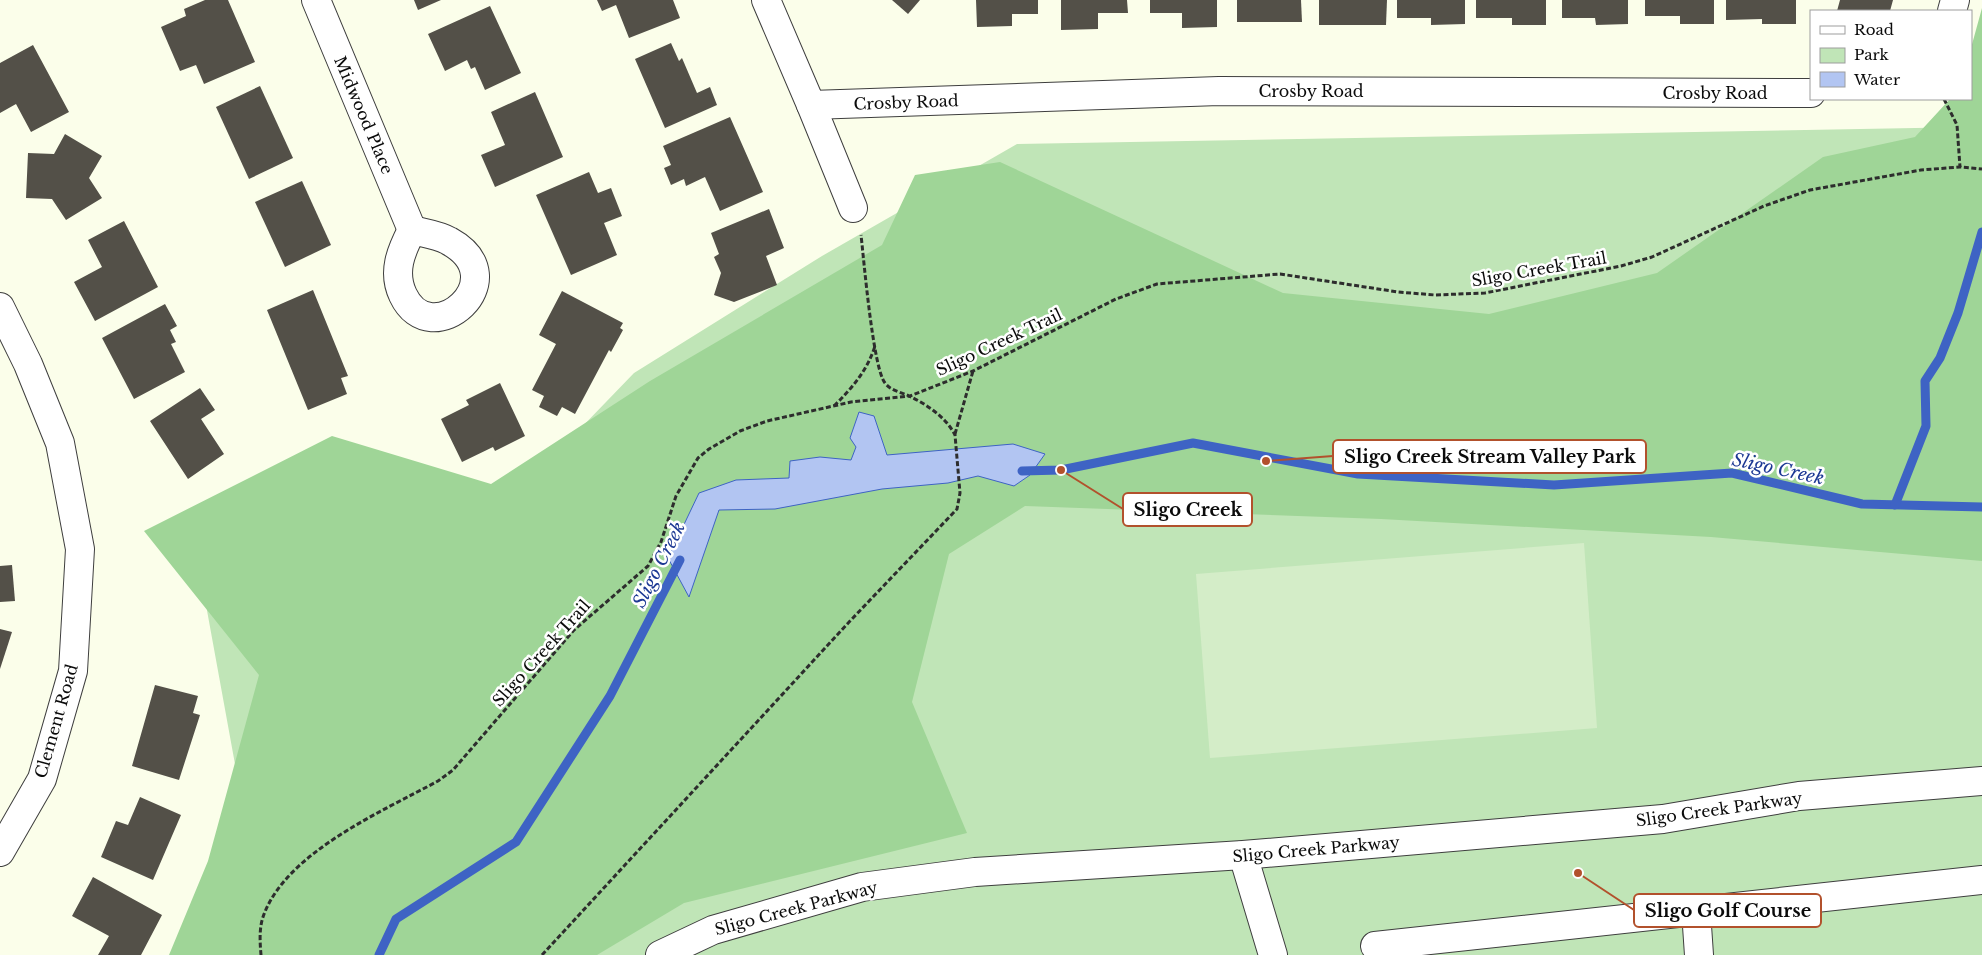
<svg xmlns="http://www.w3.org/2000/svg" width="1982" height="955" font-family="'Libre Baskerville',serif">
  <rect width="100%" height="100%" fill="#fbfeea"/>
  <path fill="#c0e5b7" d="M 1982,83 L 1982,955 L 170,955 L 247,830 L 206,605 L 464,549 L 634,373 L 822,256 L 1017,144 L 1970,127 Z"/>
  <path fill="#9fd597" d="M 1982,8 L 1982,561 L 1711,537 L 1381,519 L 1025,506 L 949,554 L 912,702 L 967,833 L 684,903 L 597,955 L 169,955 L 208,861 L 259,675 L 144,531 L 332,436 L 491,484 L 650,381 L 882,245 L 915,175 L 1000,162 L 1283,293 L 1489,314 L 1657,273 L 1823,157 L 1915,137 L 1950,99 L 1971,99 L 1971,48 Z"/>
  <path fill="#d4edc8" d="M 1584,543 L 1597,728 L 1210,758 L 1196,574 Z"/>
  <path fill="#b2c5f2" stroke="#3e63c4" d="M 859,412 L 874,416 L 887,455 L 1013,444 L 1045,454 L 1030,475 L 1014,486 L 978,476 L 948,483 L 882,489 L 775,509 L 719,510 L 689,597 L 668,558 L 699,493 L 736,480 L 789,478 L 790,461 L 820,457 L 851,460 L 856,447 L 850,438 Z"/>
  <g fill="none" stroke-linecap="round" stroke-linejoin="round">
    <g stroke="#3e63c4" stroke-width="9">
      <path d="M 1022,471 L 1061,470 L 1193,443 L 1358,474 L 1554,485 L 1732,473 L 1862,504 L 1982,507"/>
      <path d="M 1895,505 L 1926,426 L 1925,381 L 1940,358 L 1958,313 L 1982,232"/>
      <path d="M 379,955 L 396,919 L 516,842 L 610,696 L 680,560"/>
    </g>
  </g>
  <g fill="#535048">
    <path d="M 205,0 L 228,0 L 255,62 L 204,84 L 196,65 L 180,71 L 161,27 L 186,16 L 184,9 Z"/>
    <path d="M 414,0 L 441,0 L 418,10 Z"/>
    <path d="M 597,0 L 673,0 L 680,18 L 629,38 L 616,5 L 602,11 Z"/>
    <path d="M 892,0 L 920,0 L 908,14 Z"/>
    <path d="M 976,0 L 1038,0 L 1038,14 L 1012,14 L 1012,26 L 977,27 Z"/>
    <path d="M 1061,0 L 1127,0 L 1128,13 L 1098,13 L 1098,29 L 1061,30 Z"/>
    <path d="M 1150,0 L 1217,0 L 1217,27 L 1182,28 L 1182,13 L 1150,13 Z"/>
    <path d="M 1237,0 L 1301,0 L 1302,22 L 1237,22 Z"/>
    <path d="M 1319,0 L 1387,0 L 1386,25 L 1319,25 Z"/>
    <path d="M 1397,0 L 1465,0 L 1465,24 L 1431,25 L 1431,18 L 1397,18 Z"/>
    <path d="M 1476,0 L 1546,0 L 1546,25 L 1512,25 L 1512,18 L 1476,18 Z"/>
    <path d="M 1562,0 L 1628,0 L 1628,24 L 1596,25 L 1595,18 L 1562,18 Z"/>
    <path d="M 1645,0 L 1714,0 L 1714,24 L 1680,24 L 1680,16 L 1645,16 Z"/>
    <path d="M 1726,0 L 1796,0 L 1796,24 L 1762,24 L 1762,19 L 1726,20 Z"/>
    <path d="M 1840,0 L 1893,0 L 1890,11 L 1837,11 Z"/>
    <path d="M 490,6 L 521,73 L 485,90 L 475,67 L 471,69 L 467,60 L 445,71 L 428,34 Z"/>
    <path d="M 671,43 L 679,61 L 682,58 L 697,93 L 710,87 L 717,105 L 665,128 L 635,59 Z"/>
    <path d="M 33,45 L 69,112 L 31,132 L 16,104 L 0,113 L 0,63 Z"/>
    <path d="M 260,86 L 293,158 L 249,179 L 216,107 Z"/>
    <path d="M 535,92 L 563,157 L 495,187 L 481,155 L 505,145 L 491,112 Z"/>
    <path d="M 730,117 L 763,192 L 720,211 L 705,177 L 686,186 L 684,179 L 671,185 L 664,168 L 671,165 L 663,146 Z"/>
    <path d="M 65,134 L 102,156 L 89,178 L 102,198 L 66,220 L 52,199 L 26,198 L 28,153 L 54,154 Z"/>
    <path d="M 589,172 L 598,193 L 611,188 L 622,216 L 604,223 L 617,255 L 571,275 L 536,195 Z"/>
    <path d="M 302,181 L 331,245 L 285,267 L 255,202 Z"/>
    <path d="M 769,209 L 784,248 L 766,256 L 777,285 L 734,302 L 714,295 L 721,273 L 714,257 L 719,254 L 711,233 Z"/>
    <path d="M 124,221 L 158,287 L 95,321 L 74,282 L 102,267 L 88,240 Z"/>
    <path d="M 313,290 L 348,376 L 341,378 L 347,394 L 308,410 L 267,310 Z"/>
    <path d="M 562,291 L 623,323 L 620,328 L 623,330 L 611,352 L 609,350 L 575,414 L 562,407 L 557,416 L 539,407 L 544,396 L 532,390 L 556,344 L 539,335 Z"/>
    <path d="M 165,304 L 177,326 L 170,330 L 176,342 L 171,344 L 185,372 L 134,399 L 102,338 Z"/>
    <path d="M 500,383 L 525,436 L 495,451 L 493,447 L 462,462 L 441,419 L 469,405 L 466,400 Z"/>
    <path d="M 200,388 L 215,410 L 201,419 L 224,454 L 188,479 L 150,421 Z"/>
    <path d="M 12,565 L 15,601 L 0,602 L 0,566 Z"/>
    <path d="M 0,629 L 12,632 L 0,669 Z"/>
    <path d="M 155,685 L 198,696 L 193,713 L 200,715 L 179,780 L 132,766 Z"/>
    <path d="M 140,797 L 181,815 L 153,880 L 101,857 L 116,821 L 128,825 Z"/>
    <path d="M 93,877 L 162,915 L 141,955 L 98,955 L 109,936 L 72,916 Z"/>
  </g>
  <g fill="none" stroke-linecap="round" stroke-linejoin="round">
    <g stroke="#3e3e3e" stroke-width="30">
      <g id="minor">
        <path d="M 316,0 L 412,230"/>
        <path d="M 766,0 L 811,105 L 1219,91 L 1811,93"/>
        <path d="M 1952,11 L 1955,0"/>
        <path d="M 811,105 L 853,208"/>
        <path d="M 412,230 C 424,233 439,235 449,241 C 518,279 431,355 403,295 C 392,272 401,251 412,230 Z"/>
        <path d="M 0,307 L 28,364 L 60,443 L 80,549 L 73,671 L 42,779 L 0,852"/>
        <path d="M 1243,855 L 1273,955"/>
        <path d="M 1696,911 L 1699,955"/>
        <path d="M 1375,946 L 1982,880"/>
        <path d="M 660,955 L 713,930 L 862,887 L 975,872 L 1243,855 L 1663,819 L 1799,796 L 1982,781"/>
      </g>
    </g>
    <g stroke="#2d2d2d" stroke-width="3" stroke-dasharray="5 2.5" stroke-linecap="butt">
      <path d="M 1944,99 L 1957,125 L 1960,167"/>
      <path d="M 834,406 C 852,388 867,371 875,346"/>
      <path d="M 955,434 L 973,371"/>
      <path d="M 261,955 C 260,943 259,929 263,917 C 285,853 381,812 438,781 L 453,770 L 574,630 L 648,566 L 661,542 L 676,496 L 698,458 L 709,449 L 740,431 L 767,421 L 851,402 L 910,396 L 973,371 L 1116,299 L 1157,284 L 1280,274 L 1398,292 L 1435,295 L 1485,293 L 1621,266 L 1652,257 L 1764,206 L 1810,190 L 1921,170 L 1960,167 L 1982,169"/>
      <path d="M 542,955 L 850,621 L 957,509 L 960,493 L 955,435 C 946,417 926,404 909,396 C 901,392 891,391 885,383 C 873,368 864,261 861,235"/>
    </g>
    <use href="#minor" stroke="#fff" stroke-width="28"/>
  </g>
  <g text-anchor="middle" stroke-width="5" stroke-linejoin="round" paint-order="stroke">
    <g font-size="16" fill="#0b0b0b" stroke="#fff">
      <text x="1311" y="97">Crosby Road</text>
      <text x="1715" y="99">Crosby Road</text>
      <text transform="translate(906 102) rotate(-2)" y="6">Crosby Road</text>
      <text transform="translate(364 115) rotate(67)" y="6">Midwood Place</text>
      <text transform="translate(1539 269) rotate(-10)" y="6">Sligo Creek Trail</text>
      <text transform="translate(999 342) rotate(-25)" y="6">Sligo Creek Trail</text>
      <text transform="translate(541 653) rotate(-48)" y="6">Sligo Creek Trail</text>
      <text transform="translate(56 721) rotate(-74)" y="6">Clement Road</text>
      <text transform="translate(1719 809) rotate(-8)" y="6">Sligo Creek Parkway</text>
      <text transform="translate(1316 849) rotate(-5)" y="6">Sligo Creek Parkway</text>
      <text transform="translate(796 908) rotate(-15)" y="6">Sligo Creek Parkway</text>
    </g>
    <g font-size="18" font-style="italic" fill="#1d3994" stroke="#fff">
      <text transform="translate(1778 469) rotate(12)" y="6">Sligo Creek</text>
      <text transform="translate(659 565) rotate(-63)" y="6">Sligo Creek</text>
    </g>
  </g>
  <path fill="none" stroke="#b2512c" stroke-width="2" d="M1266 461L1333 456M1061 470L1123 509M1578 873L1634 910"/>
  <g fill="#b2512c" stroke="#fff" stroke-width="2">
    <circle cx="1266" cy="461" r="5"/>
    <circle cx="1061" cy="470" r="5"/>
    <circle cx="1578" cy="873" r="5"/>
  </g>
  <g fill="#fff" stroke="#b2512c" stroke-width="2">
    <rect x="1333" y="440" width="313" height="33" rx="5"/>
    <rect x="1123" y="493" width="129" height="33" rx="5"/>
    <rect x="1634" y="894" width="187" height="33" rx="5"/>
  </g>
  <g font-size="18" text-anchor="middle" font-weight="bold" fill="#0b0b0b">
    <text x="1490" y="463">Sligo Creek Stream Valley Park</text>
    <text x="1188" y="516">Sligo Creek</text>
    <text x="1728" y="917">Sligo Golf Course</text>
  </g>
  <rect x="1810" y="10" width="162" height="90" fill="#ffffff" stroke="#9d9d9d"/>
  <rect x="1820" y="26" width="25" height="8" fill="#ffffff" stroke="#9d9d9d"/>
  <text x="1854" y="35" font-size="15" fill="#0b0b0b">Road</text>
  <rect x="1820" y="48" width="25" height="15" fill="#c0e5b7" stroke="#9d9d9d"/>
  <text x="1854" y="60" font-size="15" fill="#0b0b0b">Park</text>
  <rect x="1820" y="72" width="25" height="15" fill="#b2c5f2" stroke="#9d9d9d"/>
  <text x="1854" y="85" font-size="15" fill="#0b0b0b">Water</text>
</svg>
